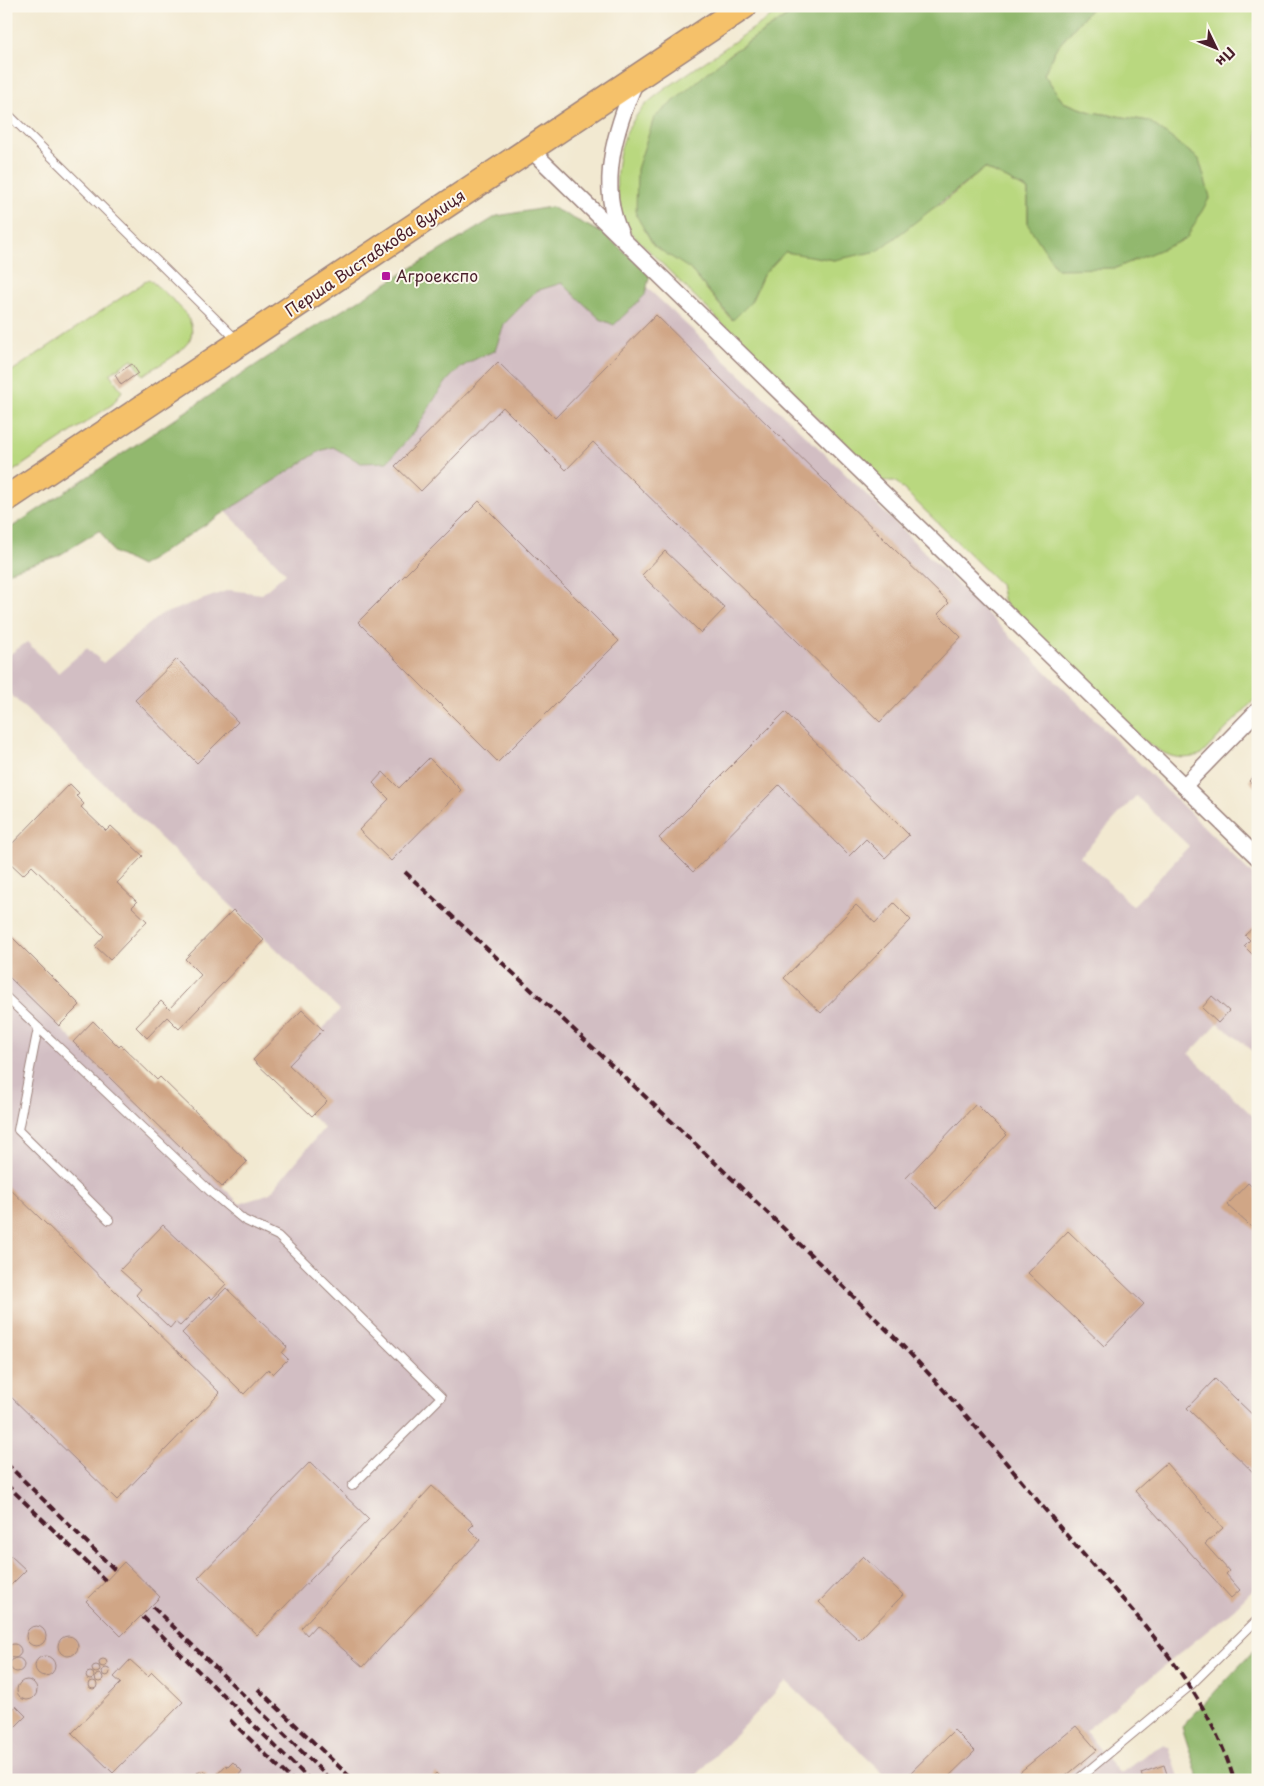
<svg xmlns="http://www.w3.org/2000/svg" width="1264" height="1786" font-family="'Playpen Sans',sans-serif">
  <rect width="100%" height="100%" fill="#fbf7ec"/>
  <filter id="ink" filterUnits="userSpaceOnUse"><feTurbulence type="fractalNoise" baseFrequency=".02" numOctaves="2"/><feDisplacementMap in="SourceGraphic" scale="10" xChannelSelector="R" yChannelSelector="G"/><feConvolveMatrix kernelMatrix="1 2 1 2 8 2 1 2 1" color-interpolation-filters="sRGB"/></filter>
  <filter id="wash" filterUnits="userSpaceOnUse"><feTurbulence type="fractalNoise" baseFrequency=".0096" numOctaves="4" result="noise"/><feDisplacementMap in="SourceGraphic" scale="20" xChannelSelector="R" yChannelSelector="G"/><feGaussianBlur stdDeviation="1.12" result="paint"/><feColorMatrix in="noise" values="0 0 0 0 0 0 0 0 0 0 0 0 0 0 0 0 0 1.4 0 .05"/><feComposite in="paint" operator="in"/></filter>
  <g filter="url(#wash)">
    <rect width="100%" height="100%" fill="#f2e9d1"/>
    <path fill="#d2bec3" fill-rule="evenodd" d="M 598,242 L 824,453 L 1258,880 L 1258,1055 L 1218,1023 L 1189,1054 L 1258,1121 L 1258,1585 L 1234,1609 L 1085,1731 L 1120,1774 L 1145,1755 L 1164,1744 L 1169,1747 L 1180,1780 L 890,1780 L 786,1681 L 692,1780 L 6,1780 L 6,974 L 240,1204 L 270,1193 L 324,1128 L 312,1116 L 326,1101 L 289,1065 L 340,1010 L 6,690 L 6,657 L 27,642 L 58,673 L 87,648 L 103,663 L 160,615 L 229,590 L 262,594 L 286,573 L 214,499 ZM 1136,796 L 1189,846 L 1133,906 L 1080,856 Z"/>
    <g fill="#b9d87f" stroke="#827c55">
      <path d="M 786,6 L 802,6 L 727,56 L 690,269 L 732,320 L 751,302 L 763,275 L 785,251 L 834,260 L 941,204 L 985,168 L 1028,190 L 1028,225 L 1149,121 L 1091,112 L 1063,102 L 1044,74 L 1055,50 L 1093,6 L 1258,6 L 1258,696 L 1202,754 C 1177,764 1161,753 1141,738 L 1004,603 L 1000,584 L 895,481 L 881,481 L 627,229 C 610,195 614,145 637,115 C 644,104 655,97 665,89 Z"/>
      <path d="M 149,279 C 166,295 208,322 185,346 C 175,358 156,366 143,375 L 132,359 L 110,374 L 122,391 L 113,404 L 6,476 L 6,375 Z"/>
    </g>
    <g fill="#92b86e" stroke="#6e6c4c">
      <path d="M 802,6 L 1093,6 L 1055,50 L 1044,74 L 1063,102 L 1091,112 L 1149,121 L 1199,159 L 1210,197 L 1186,239 L 1116,268 L 1057,269 L 1028,225 L 1028,190 L 985,168 L 878,251 L 834,260 L 785,252 L 763,275 L 751,302 L 733,320 L 690,269 L 654,246 L 636,215 L 637,169 L 654,118 L 727,56 Z"/>
      <path d="M 551,207 L 604,234 L 650,274 L 645,295 L 614,325 L 600,319 L 562,283 L 536,291 L 504,324 L 495,351 C 445,368 442,390 415,430 C 407,441 396,452 387,462 L 361,463 L 333,447 L 320,451 L 141,566 L 113,552 L 100,530 L 58,556 L 13,570 L 6,575 L 6,531 L 292,341 L 449,245 L 497,216 Z"/>
      <path d="M 1258,1646 L 1258,1780 L 1199,1780 L 1182,1727 Z"/>
    </g>
    <g id="blocks">
      <g fill="#d0a686">
        <path d="M 656,315 L 949,603 L 938,614 L 961,637 L 880,722 L 593,442 L 566,470 L 503,407 L 421,491 L 395,466 L 498,362 L 555,418 Z"/>
        <path d="M 132,364 L 138,373 L 121,385 L 115,375 Z"/>
        <path d="M 479,501 L 619,641 L 498,762 L 358,622 Z"/>
        <path d="M 665,551 L 725,608 L 701,633 L 642,575 Z"/>
        <path d="M 177,659 L 238,722 L 197,763 L 135,700 Z"/>
        <path d="M 785,712 L 909,835 L 885,858 L 866,839 L 849,856 L 779,785 L 693,872 L 659,838 Z"/>
        <path d="M 429,758 L 461,790 L 391,861 L 359,830 L 389,799 L 373,783 L 383,772 L 399,788 Z"/>
        <path d="M 1258,771 L 1258,790 L 1249,781 Z"/>
        <path d="M 70,784 L 79,793 L 76,796 L 84,804 L 81,807 L 106,831 L 111,826 L 143,856 L 117,883 L 137,902 L 132,907 L 147,921 L 110,960 L 95,946 L 104,936 L 32,866 L 23,875 L 6,859 L 6,850 Z"/>
        <path d="M 894,903 L 911,920 L 821,1013 L 784,978 L 856,905 L 875,923 Z"/>
        <path d="M 233,910 L 264,940 L 179,1029 L 167,1017 L 147,1038 L 136,1027 L 161,1001 L 169,1009 L 201,975 L 185,959 Z"/>
        <path d="M 1258,923 L 1258,960 L 1244,946 L 1250,940 L 1245,935 Z"/>
        <path d="M 6,931 L 80,1005 L 59,1026 L 6,974 Z"/>
        <path d="M 1212,996 L 1229,1011 L 1218,1023 L 1202,1008 Z"/>
        <path d="M 302,1010 L 323,1030 L 289,1065 L 327,1101 L 312,1116 L 253,1060 Z"/>
        <path d="M 93,1021 L 119,1047 L 121,1045 L 157,1080 L 160,1077 L 247,1162 L 222,1187 L 73,1042 Z"/>
        <path d="M 976,1104 L 1007,1135 L 937,1208 L 906,1178 Z"/>
        <path d="M 1248,1183 L 1258,1192 L 1258,1233 L 1227,1205 Z"/>
        <path d="M 6,1185 L 220,1393 L 117,1500 L 6,1392 Z"/>
        <path d="M 163,1225 L 226,1284 L 212,1299 L 209,1296 L 180,1326 L 175,1322 L 170,1328 L 136,1295 L 141,1289 L 120,1270 Z"/>
        <path d="M 1068,1231 L 1144,1304 L 1104,1346 L 1028,1273 Z"/>
        <path d="M 226,1288 L 287,1347 L 282,1353 L 288,1359 L 273,1374 L 268,1369 L 244,1394 L 182,1333 Z"/>
        <path d="M 1215,1379 L 1258,1420 L 1258,1477 L 1187,1408 Z"/>
        <path d="M 310,1462 L 369,1519 L 257,1635 L 198,1578 Z"/>
        <path d="M 1166,1463 L 1223,1528 L 1205,1544 L 1229,1571 L 1226,1574 L 1240,1590 L 1231,1598 L 1135,1491 Z"/>
        <path d="M 432,1486 L 474,1524 L 469,1529 L 480,1540 L 363,1667 L 316,1625 L 307,1635 L 301,1628 Z"/>
        <path d="M 11,1556 L 26,1570 L 6,1590 L 6,1561 Z"/>
        <path d="M 863,1556 L 903,1595 L 859,1640 L 819,1602 Z"/>
        <path d="M 124,1562 L 160,1597 L 121,1636 L 86,1601 Z"/>
        <circle cx="36" cy="1636" r="10"/>
        <circle cx="68" cy="1646" r="10"/>
        <circle cx="14" cy="1651" r="7"/>
        <circle cx="45" cy="1666" r="10"/>
        <circle cx="17" cy="1665" r="7"/>
        <circle cx="103" cy="1663" r="4"/>
        <path d="M 130,1660 L 148,1676 L 152,1672 L 183,1702 L 113,1773 L 72,1733 L 121,1683 L 114,1677 Z"/>
        <circle cx="96" cy="1669" r="4"/>
        <circle cx="106" cy="1672" r="4"/>
        <circle cx="90" cy="1676" r="4"/>
        <circle cx="99" cy="1678" r="4"/>
        <circle cx="27" cy="1690" r="10"/>
        <circle cx="93" cy="1685" r="4"/>
        <path d="M 16,1706 L 26,1716 L 8,1734 L 6,1732 L 6,1713 L 8,1715 Z"/>
        <path d="M 1076,1726 L 1097,1750 L 1061,1780 L 1027,1780 L 1020,1772 Z"/>
        <path d="M 954,1730 L 975,1751 L 945,1780 L 903,1780 Z"/>
        <path d="M 233,1762 L 242,1771 L 238,1776 L 242,1780 L 212,1780 L 226,1765 L 228,1767 Z"/>
        <path d="M 1164,1765 L 1169,1780 L 1143,1780 L 1141,1773 Z"/>
        <path d="M 199,1771 L 206,1772 L 209,1780 L 196,1780 L 196,1774 Z"/>
        <path d="M 436,1773 L 443,1780 L 430,1780 Z"/>
      </g>
    </g>
  </g>
  <g filter="url(#ink)">
    <use href="#blocks" fill-opacity="0" stroke="#9e847e" stroke-width="1"/>
    <g fill="none" stroke-linecap="round" stroke-linejoin="round">
      <g stroke="#9e847e" stroke-width="10">
        <g id="lane">
          <path d="M 6,112 L 237,340"/>
          <path d="M 6,997 L 214,1195 L 244,1220 L 278,1236 L 441,1397 L 352,1486"/>
          <path d="M 38,1028 L 18,1130 L 109,1220"/>
          <path d="M 1077,1780 L 1190,1686 L 1258,1619"/>
        </g>
      </g>
      <g stroke="#9e847e" stroke-width="18">
        <g id="street">
          <path d="M 531,150 L 1258,858"/>
          <path d="M 621,234 C 597,186 616,127 636,81"/>
          <path d="M 1184,786 L 1258,710"/>
        </g>
      </g>
      <g stroke="#9e847e" stroke-width="28">
        <path id="primary" d="M 6,499 L 744,6"/>
      </g>
      <use href="#lane" stroke="#fff" stroke-width="8"/>
      <use href="#street" stroke="#fff" stroke-width="15"/>
      <use href="#primary" stroke="#f5c16b" stroke-width="25"/>
      <g stroke="#4a1f2b" stroke-width="4" stroke-dasharray="8 4" stroke-linecap="butt">
        <path d="M 405,872 C 566,1023 730,1173 887,1330 C 950,1393 1006,1463 1063,1531 C 1128,1607 1205,1682 1234,1780"/>
        <path d="M 6,1463 L 116,1571"/>
        <path d="M 6,1484 L 106,1581"/>
        <path d="M 153,1607 L 331,1780"/>
        <path d="M 143,1617 L 310,1780"/>
        <path d="M 258,1689 L 353,1780"/>
        <path d="M 230,1720 L 292,1780"/>
      </g>
    </g>
  </g>
  <rect fill="#b5179e" stroke="#fbf7ec" stroke-width="2" x="381" y="271" width="10" height="10" rx="2.5"/>
  <g text-anchor="middle" stroke-width="4" stroke-linejoin="round" paint-order="stroke">
    <g font-size="16" fill="#4a1f2b" stroke="#fbf7ec">
      <text transform="translate(375 253) rotate(-34)" y="6">Перша Виставкова вулиця</text>
    </g>
    <g font-size="16" fill="#4a1f2b" stroke="#fbf7ec" text-anchor="start">
      <text x="396" y="282">Агроекспо</text>
    </g>
  </g>
  <rect width="1264" height="1786" fill="none" stroke="#fbf7ec" stroke-width="25"/>
  <g transform="translate(1216 48) rotate(133)" stroke="#fbf7ec" stroke-width="4" paint-order="stroke">
  <path d="M0-4L9 19L0 12L-9 19Z" fill="#4a1f2b"/>
  <text y="-8" font-size="14" font-weight="bold" text-anchor="middle" fill="#4a1f2b">Пн</text>
  </g>
</svg>
